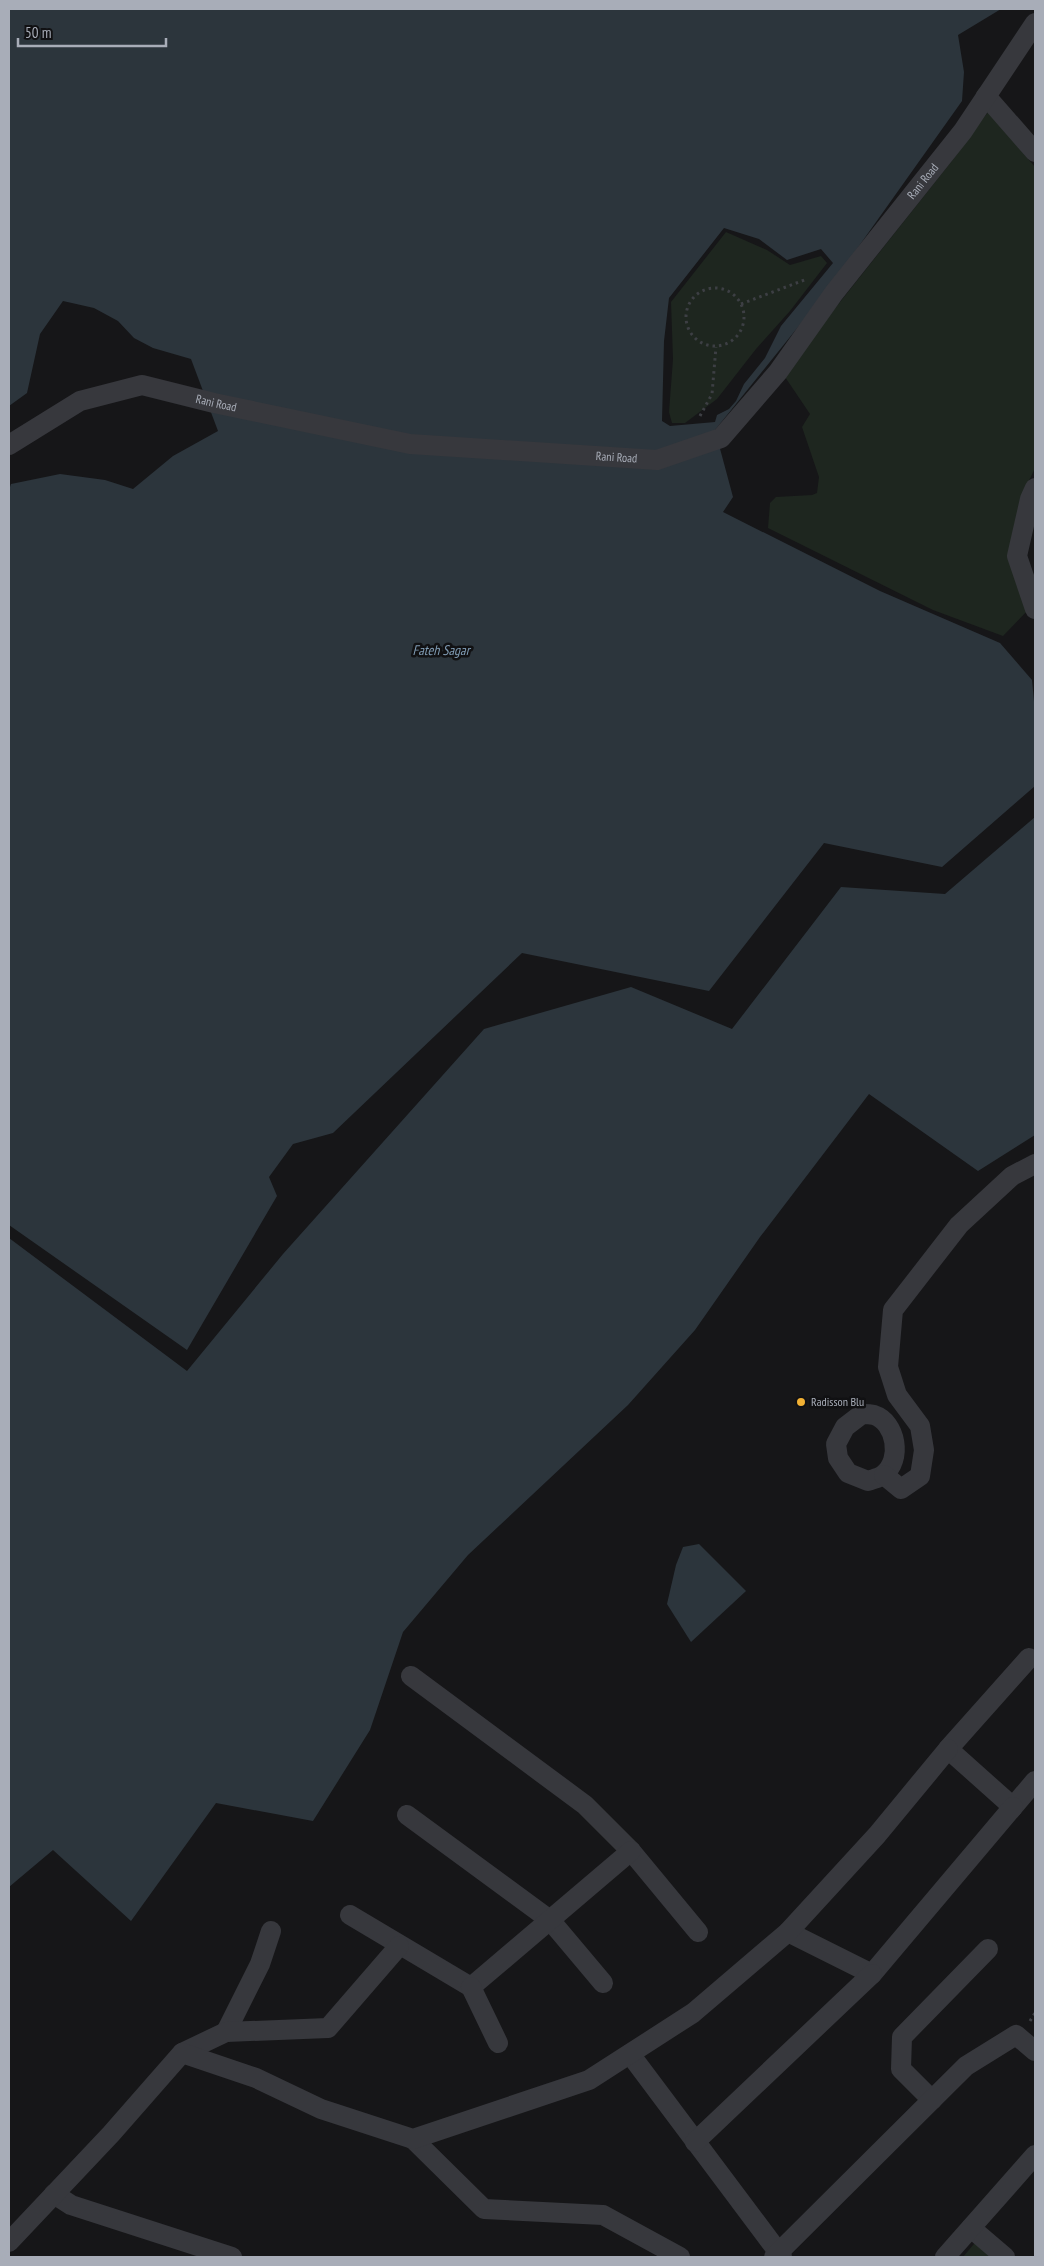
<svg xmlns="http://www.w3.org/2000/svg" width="1044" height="2266" font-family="'PT Sans Narrow',sans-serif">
  <rect width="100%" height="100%" fill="#161618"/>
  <g fill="#1e261f">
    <path d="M 988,112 L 1035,167 L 1035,468 L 1026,487 L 1028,610 L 1003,636 L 933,610 L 768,528 L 770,503 L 776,497 L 812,495 L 817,493 L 819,477 L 802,427 L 810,414 L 783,374 L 951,162 Z"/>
    <path d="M 726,232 L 767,250 L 790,265 L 821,256 L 827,263 L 790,311 L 756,349 L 717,399 L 685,423 L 672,423 L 669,412 L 673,359 L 671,302 Z"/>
    <path d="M 979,2238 L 1004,2257 L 963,2257 Z"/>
  </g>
  <g fill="#2c353c" fill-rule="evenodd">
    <path d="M 9,9 L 1001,9 L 958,35 L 964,72 L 962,101 L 827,291 L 715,430 L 733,497 L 723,512 L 880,591 L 1000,643 L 1032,680 L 1035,712 L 1035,786 L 942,867 L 824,843 L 709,991 L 522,953 L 333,1133 L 293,1144 L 269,1177 L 277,1196 L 187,1350 L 9,1225 L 9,490 L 11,484 L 60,474 L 105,480 L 133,489 L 173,456 L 218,431 L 191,359 L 153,348 L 134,338 L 118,321 L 94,308 L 63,301 L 40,334 L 27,393 L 9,406 ZM 724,228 L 759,239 L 787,260 L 821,249 L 833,263 L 781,326 L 765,358 L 744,384 L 736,401 L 729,409 L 717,415 L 715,422 L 670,426 L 662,421 L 664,341 L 669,298 Z"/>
    <path d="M 1035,817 L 1035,1135 L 978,1171 L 869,1094 L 760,1237 L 695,1330 L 628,1405 L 468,1555 L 403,1632 L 370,1730 L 313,1821 L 216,1803 L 131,1921 L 53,1850 L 9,1887 L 9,1238 L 187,1371 L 283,1254 L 484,1029 L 631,987 L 732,1029 L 841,887 L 945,894 Z"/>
    <path d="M 699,1544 L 746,1591 L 691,1642 L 667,1604 L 676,1565 L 683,1547 Z"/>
  </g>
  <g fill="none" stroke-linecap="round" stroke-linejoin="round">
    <g stroke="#3d3f44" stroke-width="3" stroke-dasharray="2.5 4" stroke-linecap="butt">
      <circle cx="715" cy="317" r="29"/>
      <path d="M 741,304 L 807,279"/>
      <path d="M 700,416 L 712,394 L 716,347"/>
      <path d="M 1030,2021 L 1035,2013"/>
    </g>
    <g stroke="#37383d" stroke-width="20">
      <path d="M 986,96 L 1035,152"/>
      <path id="s1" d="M 9,445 L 80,401 L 142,385 L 214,403 L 410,444 L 657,460 L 721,438 L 778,372 L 834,293 L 963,131 L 1035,23"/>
      <path d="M 1035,488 L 1030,499 L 1017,556 L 1035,609"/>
      <path d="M 862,1414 C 865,1414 870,1414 874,1415 C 896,1422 903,1460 883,1475 C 879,1478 873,1479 868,1481 L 848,1473 L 838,1458 L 836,1444 L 845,1427 Z"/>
      <path d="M 884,1475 L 901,1489 L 920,1476 L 924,1450 L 920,1426 L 897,1395 L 888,1367 L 893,1310 L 959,1225 L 1012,1176 L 1035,1164"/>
      <path d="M 1029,1658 L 948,1749 L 1013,1807 L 1035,1781"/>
      <path d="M 411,1676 L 585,1805 L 631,1851 L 698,1932"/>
      <path d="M 407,1815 L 550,1920 L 603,1983"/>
      <path d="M 350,1915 L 471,1987 L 631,1851"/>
      <path d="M 788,1932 L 872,1974 L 1013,1807"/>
      <path d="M 471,1987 L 498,2043"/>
      <path d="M 226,2032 L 260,1964 L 271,1931"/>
      <path d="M 182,2053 L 226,2032 L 328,2028 L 399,1946"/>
      <path d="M 630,2054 L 782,2257"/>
      <path d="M 932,2100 L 901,2069 L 902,2037 L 988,1949"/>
      <path d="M 413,2139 L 484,2209 L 603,2215 L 680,2257"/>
      <path d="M 695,2142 L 872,1974"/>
      <path d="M 54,2194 L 71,2205 L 232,2257"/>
      <path d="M 971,2228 L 1005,2257"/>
      <path d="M 9,2242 L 111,2134 L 182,2053 L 256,2078 L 321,2109 L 413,2139 L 589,2080 L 693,2013 L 788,1932 L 877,1835 L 948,1749"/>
      <path d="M 774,2257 L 966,2066 L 1016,2035 L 1035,2051"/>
      <path d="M 945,2257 L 1035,2155"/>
    </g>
  </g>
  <circle fill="#f2b134" stroke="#111113" stroke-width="2" cx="801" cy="1402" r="5"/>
  <g text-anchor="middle" stroke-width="5" stroke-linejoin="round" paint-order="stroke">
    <g font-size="12" fill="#a8adb8" stroke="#111113">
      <text dy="4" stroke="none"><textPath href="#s1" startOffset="1064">Rani Road</textPath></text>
      <text dy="4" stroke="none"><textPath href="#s1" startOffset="224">Rani Road</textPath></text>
      <text dy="4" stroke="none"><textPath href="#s1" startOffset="629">Rani Road</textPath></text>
    </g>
    <g font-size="12" fill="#a8adb8" stroke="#111113" text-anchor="start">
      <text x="811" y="1406">Radisson Blu</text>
    </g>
    <g font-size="14" font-style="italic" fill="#7f9bb3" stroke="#111113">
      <text x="441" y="655">Fateh Sagar</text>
    </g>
  </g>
  <rect width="1044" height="2266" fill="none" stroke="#a8adb8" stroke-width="20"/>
  <path d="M18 38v8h148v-8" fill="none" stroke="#a8adb8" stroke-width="2.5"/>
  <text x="25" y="38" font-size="15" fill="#a8adb8" stroke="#111113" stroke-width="4" paint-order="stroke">50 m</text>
</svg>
